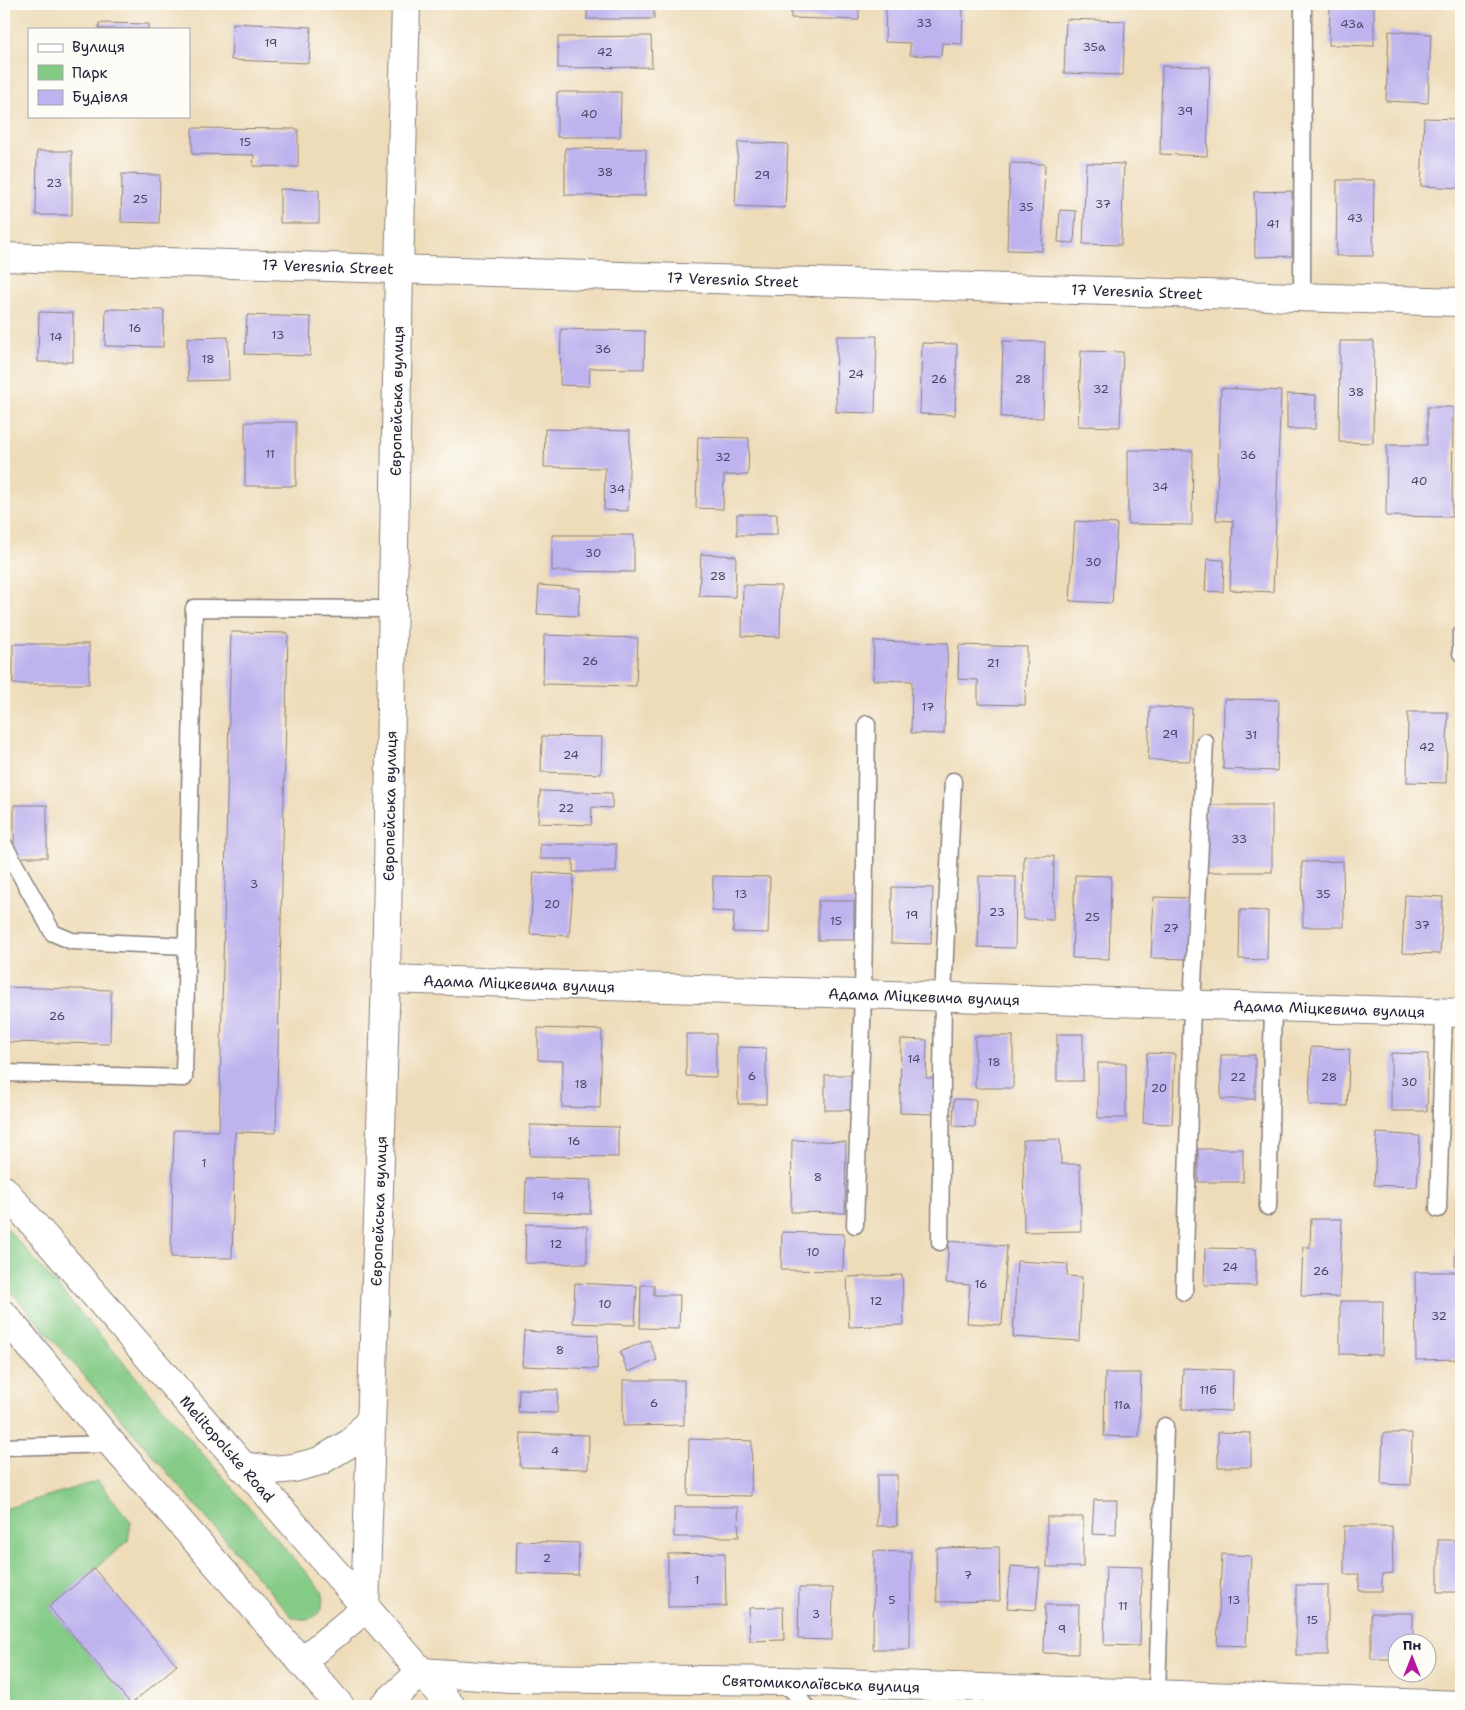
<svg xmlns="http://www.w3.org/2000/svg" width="1465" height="1710" font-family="'Shantell Sans',sans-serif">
  <rect width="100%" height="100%" fill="#fdfcf7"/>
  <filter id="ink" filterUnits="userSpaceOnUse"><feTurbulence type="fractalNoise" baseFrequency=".02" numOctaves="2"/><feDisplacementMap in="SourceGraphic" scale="10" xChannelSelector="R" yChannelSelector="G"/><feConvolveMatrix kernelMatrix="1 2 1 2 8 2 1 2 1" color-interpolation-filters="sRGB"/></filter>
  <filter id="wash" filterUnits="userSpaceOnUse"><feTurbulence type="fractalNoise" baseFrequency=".0096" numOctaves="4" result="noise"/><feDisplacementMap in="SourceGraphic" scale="20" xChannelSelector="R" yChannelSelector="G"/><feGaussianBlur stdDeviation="1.12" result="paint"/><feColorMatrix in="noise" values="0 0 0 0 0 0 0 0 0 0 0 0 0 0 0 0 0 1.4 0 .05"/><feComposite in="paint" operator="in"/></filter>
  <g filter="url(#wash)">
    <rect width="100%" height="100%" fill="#eedcb9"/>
    <g fill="#84cb86" stroke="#537660">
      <path d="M 4,1225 L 322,1591 C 326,1613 313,1624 292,1617 L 4,1283 Z"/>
      <path d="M 98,1481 L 131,1522 L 128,1541 L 49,1607 L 133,1706 L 4,1706 L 4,1509 Z"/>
    </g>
    <g id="blocks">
      <g fill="#beb3ee">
        <rect x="587" y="4" width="67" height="15"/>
        <path d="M 791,4 L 859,4 L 859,20 L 791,18 Z"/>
        <path d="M 886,4 L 963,4 L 962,44 L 942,43 L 941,56 L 910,55 L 910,43 L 885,42 Z"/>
        <path d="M 1330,4 L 1374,4 L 1374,46 L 1329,45 Z"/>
        <path d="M 1066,19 L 1125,21 L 1123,75 L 1064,73 Z"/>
        <path d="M 99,23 L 149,24 L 148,29 L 99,29 Z"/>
        <path d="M 233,23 L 311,27 L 309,63 L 231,60 Z"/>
        <path d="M 1389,31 L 1431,34 L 1428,103 L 1386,101 Z"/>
        <path d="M 651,36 L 652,67 L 558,68 L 558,37 Z"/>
        <path d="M 1162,66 L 1210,67 L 1207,156 L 1160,154 Z"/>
        <path d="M 557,92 L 621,92 L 620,137 L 557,137 Z"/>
        <path d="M 1424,118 L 1461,119 L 1459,188 L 1421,186 Z"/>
        <path d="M 192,128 L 298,129 L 298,167 L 253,166 L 254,155 L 192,154 Z"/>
        <path d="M 738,142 L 788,144 L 785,208 L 735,206 Z"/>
        <path d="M 565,148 L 646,149 L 645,196 L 565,195 Z"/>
        <path d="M 37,151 L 72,151 L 72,215 L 36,215 Z"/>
        <path d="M 1010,163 L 1045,164 L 1042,251 L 1007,250 Z"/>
        <path d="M 1086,163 L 1124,164 L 1121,245 L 1083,244 Z"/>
        <path d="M 122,174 L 160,175 L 159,223 L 121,222 Z"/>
        <path d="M 1337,180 L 1374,180 L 1373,256 L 1336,256 Z"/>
        <path d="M 280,189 L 319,190 L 319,223 L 280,223 Z"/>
        <path d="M 1292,191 L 1292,256 L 1255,257 L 1254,192 Z"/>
        <path d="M 1060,210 L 1076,211 L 1074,243 L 1058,242 Z"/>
        <path d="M 106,309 L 164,310 L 163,347 L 105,346 Z"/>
        <path d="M 39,312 L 73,313 L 73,362 L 38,362 Z"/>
        <path d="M 247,315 L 311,317 L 310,356 L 245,354 Z"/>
        <path d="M 561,329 L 645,331 L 644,369 L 590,368 L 589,386 L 560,385 Z"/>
        <path d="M 837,336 L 877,336 L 875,413 L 836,412 Z"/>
        <path d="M 228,337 L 229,380 L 188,381 L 187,338 Z"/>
        <path d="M 1003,341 L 1045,342 L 1043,418 L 1001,417 Z"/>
        <path d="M 1340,341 L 1374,341 L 1373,443 L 1339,442 Z"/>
        <path d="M 922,343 L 957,344 L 955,415 L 920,414 Z"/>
        <path d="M 1081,351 L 1123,352 L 1120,427 L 1078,426 Z"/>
        <path d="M 1221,388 L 1281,391 L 1273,592 L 1230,590 L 1233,521 L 1216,520 Z"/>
        <path d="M 1287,394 L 1316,395 L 1315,429 L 1287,429 Z"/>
        <path d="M 1427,407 L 1453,407 L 1452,517 L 1386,516 L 1387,445 L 1427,445 Z"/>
        <rect x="245" y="422" width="51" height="64"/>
        <path d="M 545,429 L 630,431 L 628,511 L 604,510 L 605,468 L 544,467 Z"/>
        <path d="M 698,437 L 749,438 L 748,475 L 724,475 L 723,509 L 696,508 Z"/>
        <path d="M 1128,450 L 1193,451 L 1192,525 L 1128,524 Z"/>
        <rect x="737" y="514" width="40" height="21"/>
        <path d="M 1075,521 L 1117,524 L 1112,603 L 1070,601 Z"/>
        <path d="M 552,535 L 634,535 L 634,572 L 552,571 Z"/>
        <path d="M 701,554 L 736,556 L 735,597 L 699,596 Z"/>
        <path d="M 1207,559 L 1224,560 L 1223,592 L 1205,591 Z"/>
        <path d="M 539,585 L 580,588 L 578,616 L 537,614 Z"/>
        <path d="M 743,585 L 781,586 L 780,637 L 742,636 Z"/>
        <path d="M 231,632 L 288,633 L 276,1133 L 235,1132 L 232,1258 L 171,1257 L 174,1130 L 219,1131 Z"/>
        <path d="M 544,635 L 638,638 L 636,686 L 543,684 Z"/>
        <path d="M 874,641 L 948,643 L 944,734 L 911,733 L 912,681 L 873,680 Z"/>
        <rect x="13" y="644" width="76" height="40"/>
        <path d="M 959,645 L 1027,647 L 1025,705 L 978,704 L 978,680 L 958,679 Z"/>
        <path d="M 1224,699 L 1279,700 L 1277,771 L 1223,769 Z"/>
        <path d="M 1150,707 L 1192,708 L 1190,761 L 1148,760 Z"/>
        <path d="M 1408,712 L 1448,712 L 1446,783 L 1407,782 Z"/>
        <path d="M 542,736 L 602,737 L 601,774 L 541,772 Z"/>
        <path d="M 540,791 L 612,793 L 612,808 L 592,807 L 591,825 L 538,823 Z"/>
        <rect x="14" y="805" width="33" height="52"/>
        <rect x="1205" y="805" width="67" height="67"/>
        <path d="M 540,844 L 616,844 L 616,872 L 573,872 L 573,859 L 540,859 Z"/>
        <path d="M 1024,856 L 1054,856 L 1053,920 L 1023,919 Z"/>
        <path d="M 1343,861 L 1344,927 L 1303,927 L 1302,862 Z"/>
        <path d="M 534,872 L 574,875 L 569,936 L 530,934 Z"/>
        <path d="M 1075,875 L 1111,876 L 1109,959 L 1072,958 Z"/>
        <path d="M 713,876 L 770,877 L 768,933 L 733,932 L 734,912 L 712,911 Z"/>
        <path d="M 979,876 L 1016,877 L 1015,948 L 978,947 Z"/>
        <path d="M 892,887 L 933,888 L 931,944 L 891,943 Z"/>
        <path d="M 1405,895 L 1443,897 L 1440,954 L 1402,953 Z"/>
        <path d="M 1154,897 L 1190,898 L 1188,959 L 1151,958 Z"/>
        <rect x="818" y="901" width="36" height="39"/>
        <path d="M 1240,910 L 1268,911 L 1267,960 L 1239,959 Z"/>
        <path d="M 4,987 L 111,990 L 110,1044 L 4,1042 Z"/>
        <path d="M 538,1028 L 602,1030 L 600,1108 L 562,1107 L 563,1061 L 538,1060 Z"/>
        <path d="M 686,1034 L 716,1034 L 716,1077 L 686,1076 Z"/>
        <rect x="1057" y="1034" width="26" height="47"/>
        <rect x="975" y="1036" width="38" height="52"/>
        <path d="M 901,1039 L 927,1040 L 926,1078 L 934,1078 L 934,1114 L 900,1113 Z"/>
        <path d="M 738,1047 L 766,1048 L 766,1104 L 738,1104 Z"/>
        <path d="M 1311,1047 L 1350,1049 L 1347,1106 L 1309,1105 Z"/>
        <path d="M 1147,1053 L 1175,1054 L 1172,1124 L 1143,1123 Z"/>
        <path d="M 1391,1053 L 1428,1054 L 1427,1111 L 1391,1111 Z"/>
        <rect x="1221" y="1055" width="34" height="44"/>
        <rect x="1098" y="1063" width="28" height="55"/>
        <rect x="825" y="1075" width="27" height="35"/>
        <path d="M 954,1099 L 976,1100 L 975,1127 L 953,1126 Z"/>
        <path d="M 530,1125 L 618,1127 L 618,1157 L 530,1156 Z"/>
        <path d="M 1377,1133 L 1420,1136 L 1417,1187 L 1374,1185 Z"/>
        <path d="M 1060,1139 L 1061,1164 L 1080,1164 L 1081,1231 L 1024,1232 L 1023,1140 Z"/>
        <path d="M 792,1140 L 846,1142 L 845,1213 L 791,1212 Z"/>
        <rect x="1198" y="1149" width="45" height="33"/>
        <path d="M 526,1178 L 591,1180 L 590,1214 L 525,1212 Z"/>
        <path d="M 1456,1195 L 1461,1195 L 1461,1267 L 1455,1267 Z"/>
        <path d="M 1311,1219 L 1342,1219 L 1339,1297 L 1301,1296 L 1303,1247 L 1310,1247 Z"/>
        <path d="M 526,1224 L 587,1226 L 587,1264 L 525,1263 Z"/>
        <path d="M 782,1232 L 844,1234 L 843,1271 L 781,1270 Z"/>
        <path d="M 949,1241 L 1007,1246 L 1002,1325 L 967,1323 L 970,1285 L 946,1283 Z"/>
        <path d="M 1205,1248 L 1256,1249 L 1256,1286 L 1204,1285 Z"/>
        <path d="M 1017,1261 L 1068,1264 L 1067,1276 L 1082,1277 L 1079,1341 L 1013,1337 Z"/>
        <path d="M 1415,1272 L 1461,1272 L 1461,1359 L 1416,1360 Z"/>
        <path d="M 902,1275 L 904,1325 L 849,1327 L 847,1277 Z"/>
        <path d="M 575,1283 L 637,1286 L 635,1325 L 573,1323 Z"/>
        <path d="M 641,1285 L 654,1285 L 654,1295 L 680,1295 L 679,1329 L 640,1328 Z"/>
        <path d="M 1340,1301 L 1383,1301 L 1382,1355 L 1340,1354 Z"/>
        <path d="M 524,1331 L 598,1335 L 597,1369 L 522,1366 Z"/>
        <path d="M 649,1340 L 657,1360 L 628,1372 L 620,1352 Z"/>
        <path d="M 1183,1368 L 1233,1370 L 1232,1411 L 1182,1409 Z"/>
        <path d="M 1105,1373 L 1141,1373 L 1139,1437 L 1104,1436 Z"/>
        <path d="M 623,1380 L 684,1380 L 684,1425 L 623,1426 Z"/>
        <path d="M 519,1389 L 558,1390 L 557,1413 L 518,1412 Z"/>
        <path d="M 1218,1432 L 1251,1433 L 1251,1467 L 1218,1467 Z"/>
        <path d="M 521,1433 L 589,1435 L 588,1469 L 520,1467 Z"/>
        <path d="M 1383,1433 L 1412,1433 L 1411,1485 L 1381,1484 Z"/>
        <path d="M 689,1439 L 752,1441 L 751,1496 L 688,1495 Z"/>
        <rect x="877" y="1475" width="20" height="51"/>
        <path d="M 1094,1500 L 1117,1500 L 1116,1535 L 1092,1534 Z"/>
        <path d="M 674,1507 L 738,1507 L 739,1537 L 674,1537 Z"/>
        <rect x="1047" y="1517" width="36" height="50"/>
        <path d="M 1344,1526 L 1392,1526 L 1393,1573 L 1382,1574 L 1382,1591 L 1359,1591 L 1359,1574 L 1344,1574 Z"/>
        <rect x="1438" y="1540" width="23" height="52"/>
        <path d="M 517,1541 L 579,1543 L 578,1575 L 516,1573 Z"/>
        <path d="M 999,1547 L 1000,1601 L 937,1602 L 936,1548 Z"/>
        <path d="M 874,1551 L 911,1552 L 910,1649 L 873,1649 Z"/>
        <path d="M 725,1553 L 726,1606 L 668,1607 L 668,1554 Z"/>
        <path d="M 1222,1554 L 1251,1556 L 1246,1646 L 1217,1645 Z"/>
        <path d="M 1011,1566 L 1040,1568 L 1036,1610 L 1007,1608 Z"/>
        <path d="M 1106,1566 L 1142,1567 L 1140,1646 L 1104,1645 Z"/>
        <path d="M 94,1569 L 177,1665 L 131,1704 L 49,1607 Z"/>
        <rect x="1296" y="1585" width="32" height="70"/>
        <path d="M 799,1588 L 833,1588 L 832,1640 L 798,1639 Z"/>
        <path d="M 1045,1605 L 1079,1605 L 1078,1654 L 1044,1653 Z"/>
        <path d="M 783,1607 L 784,1640 L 750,1641 L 749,1608 Z"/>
        <path d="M 1371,1613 L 1413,1613 L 1413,1642 L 1398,1642 L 1398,1659 L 1371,1659 Z"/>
        <path d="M 1459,1621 L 1461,1621 L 1461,1669 L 1457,1668 Z"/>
      </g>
    </g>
  </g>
  <g filter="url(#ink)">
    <use href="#blocks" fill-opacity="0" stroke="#887f7a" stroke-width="1"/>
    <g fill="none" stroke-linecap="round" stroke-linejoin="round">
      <g stroke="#887f7a" stroke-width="19">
        <g id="lane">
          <path d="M 1302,297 L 1303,4"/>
          <path d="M 1461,653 L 1461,635"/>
          <path d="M 4,845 L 53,933 L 72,941 L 187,946"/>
          <path d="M 4,1073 L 184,1078 L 194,608 L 393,609"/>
          <path d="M 1268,1207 L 1273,1008"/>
          <path d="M 1438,1209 L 1444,1012"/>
          <path d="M 855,1225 L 863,995 L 867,724"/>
          <path d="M 940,1242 L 943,997 L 953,781"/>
          <path d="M 1184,1292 L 1192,1005 L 1205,742"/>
          <path d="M 4,1447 L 112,1444"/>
          <path d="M 785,1681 L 805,1706"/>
          <path d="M 1157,1695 L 1165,1426"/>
        </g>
      </g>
      <g stroke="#887f7a" stroke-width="30">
        <g id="street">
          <path d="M 4,257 L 1461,302"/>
          <path d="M 386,979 L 1461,1013"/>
          <path d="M 383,1706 L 421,1672 L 510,1678 L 785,1681 L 1461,1705"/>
        </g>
      </g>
      <g stroke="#887f7a" stroke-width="30">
        <g id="secondary">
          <path d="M 241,1466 L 272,1470 L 294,1468 L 320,1461 L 352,1442 L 371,1419"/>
          <path d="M 302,1661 L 365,1609 L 386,979 L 399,270 L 406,4"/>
        </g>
      </g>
      <g stroke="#887f7a" stroke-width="30">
        <g id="primary">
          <path d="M 4,1190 L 451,1706"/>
          <path d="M 4,1315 L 112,1444 L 340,1706"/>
        </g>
      </g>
      <use href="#lane" stroke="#fff" stroke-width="16"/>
      <use href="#street" stroke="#fff" stroke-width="28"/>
      <use href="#secondary" stroke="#fff" stroke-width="28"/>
      <use href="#primary" stroke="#fff" stroke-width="28"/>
    </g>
  </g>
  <g text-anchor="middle" stroke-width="4" stroke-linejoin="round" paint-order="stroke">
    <g font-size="12" fill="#494668">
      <text x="924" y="27">33</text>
      <text x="1352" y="28">43а</text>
      <text x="271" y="47">19</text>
      <text x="1094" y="51">35а</text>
      <text x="605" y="56">42</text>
      <text x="1185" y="115">39</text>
      <text x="589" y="118">40</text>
      <text x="245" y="146">15</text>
      <text x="605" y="176">38</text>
      <text x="762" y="179">29</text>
      <text x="54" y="187">23</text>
      <text x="140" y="203">25</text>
      <text x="1103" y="208">37</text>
      <text x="1026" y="211">35</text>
      <text x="1355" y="222">43</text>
      <text x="1273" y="228">41</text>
      <text x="135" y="332">16</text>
      <text x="278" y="339">13</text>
      <text x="56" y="341">14</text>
      <text x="603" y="353">36</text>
      <text x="208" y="363">18</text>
      <text x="856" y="378">24</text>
      <text x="939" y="383">26</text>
      <text x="1023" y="383">28</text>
      <text x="1101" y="393">32</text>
      <text x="1356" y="396">38</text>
      <text x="270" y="458">11</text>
      <text x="1248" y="459">36</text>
      <text x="723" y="461">32</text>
      <text x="1419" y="485">40</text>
      <text x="1160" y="491">34</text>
      <text x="617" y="493">34</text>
      <text x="593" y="557">30</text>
      <text x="1093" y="566">30</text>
      <text x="718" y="580">28</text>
      <text x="590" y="665">26</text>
      <text x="993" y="667">21</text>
      <text x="928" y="711">17</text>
      <text x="1170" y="738">29</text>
      <text x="1251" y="739">31</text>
      <text x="1427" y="751">42</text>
      <text x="571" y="759">24</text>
      <text x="566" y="812">22</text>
      <text x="1239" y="843">33</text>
      <text x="254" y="888">3</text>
      <text x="741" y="898">13</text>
      <text x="1323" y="898">35</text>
      <text x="552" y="908">20</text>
      <text x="997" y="916">23</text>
      <text x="912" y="919">19</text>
      <text x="1092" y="921">25</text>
      <text x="836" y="925">15</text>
      <text x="1422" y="929">37</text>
      <text x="1171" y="932">27</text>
      <text x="57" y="1020">26</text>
      <text x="914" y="1063">14</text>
      <text x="994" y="1066">18</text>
      <text x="752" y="1080">6</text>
      <text x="1238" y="1081">22</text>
      <text x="1329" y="1081">28</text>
      <text x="1409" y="1086">30</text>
      <text x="581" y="1088">18</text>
      <text x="1159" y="1092">20</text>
      <text x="574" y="1145">16</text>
      <text x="204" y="1167">1</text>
      <text x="818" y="1181">8</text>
      <text x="558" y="1200">14</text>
      <text x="556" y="1248">12</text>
      <text x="813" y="1256">10</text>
      <text x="1230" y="1271">24</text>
      <text x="1321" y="1275">26</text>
      <text x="981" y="1288">16</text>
      <text x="876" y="1305">12</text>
      <text x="605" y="1308">10</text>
      <text x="1439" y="1320">32</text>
      <text x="560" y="1354">8</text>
      <text x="1208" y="1394">11б</text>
      <text x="654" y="1407">6</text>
      <text x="1122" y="1409">11а</text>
      <text x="555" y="1455">4</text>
      <text x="547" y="1562">2</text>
      <text x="968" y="1579">7</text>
      <text x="697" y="1584">1</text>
      <text x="892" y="1604">5</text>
      <text x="1234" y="1604">13</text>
      <text x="1123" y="1610">11</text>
      <text x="816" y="1618">3</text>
      <text x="1312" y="1624">15</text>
      <text x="1062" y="1633">9</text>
    </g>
    <g font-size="15" fill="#22223b" stroke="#fdfcf7">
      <text transform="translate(328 267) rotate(2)" y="5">17 Veresnia Street</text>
      <text transform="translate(733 280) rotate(2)" y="5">17 Veresnia Street</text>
      <text transform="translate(1137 292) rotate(2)" y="5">17 Veresnia Street</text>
      <text transform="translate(397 401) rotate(-89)" y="5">Європейська вулиця</text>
      <text transform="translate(390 806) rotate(-89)" y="5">Європейська вулиця</text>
      <text transform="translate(519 984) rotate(2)" y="5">Адама Міцкевича вулиця</text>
      <text transform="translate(924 997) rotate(2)" y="5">Адама Міцкевича вулиця</text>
      <text transform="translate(1329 1009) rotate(2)" y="5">Адама Міцкевича вулиця</text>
      <text transform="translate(379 1211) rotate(-88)" y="5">Європейська вулиця</text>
      <text transform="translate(227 1449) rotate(49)" y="5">Melitopolske Road</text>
      <text transform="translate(821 1684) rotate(2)" y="5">Святомиколаївська вулиця</text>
    </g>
  </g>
  <rect width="1465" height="1710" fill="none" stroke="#fdfcf7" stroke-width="20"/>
  <rect x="28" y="28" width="162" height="90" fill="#fdfcf7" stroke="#a5a5ac"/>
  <rect x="38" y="44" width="25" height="8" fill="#ffffff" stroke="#a5a5ac"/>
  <text x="72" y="52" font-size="15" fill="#22223b">Вулиця</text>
  <rect x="38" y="65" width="25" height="15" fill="#84cb86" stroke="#a5a5ac"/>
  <text x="72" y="78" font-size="15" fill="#22223b">Парк</text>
  <rect x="38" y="90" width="25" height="15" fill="#beb3ee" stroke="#a5a5ac"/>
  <text x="72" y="102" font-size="15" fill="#22223b">Будівля</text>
  <g transform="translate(1412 1658)"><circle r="24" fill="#fdfcf7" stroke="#a5a5ac"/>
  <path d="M0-4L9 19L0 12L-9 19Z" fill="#b5179e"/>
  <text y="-8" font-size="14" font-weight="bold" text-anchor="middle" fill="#22223b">Пн</text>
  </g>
</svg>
